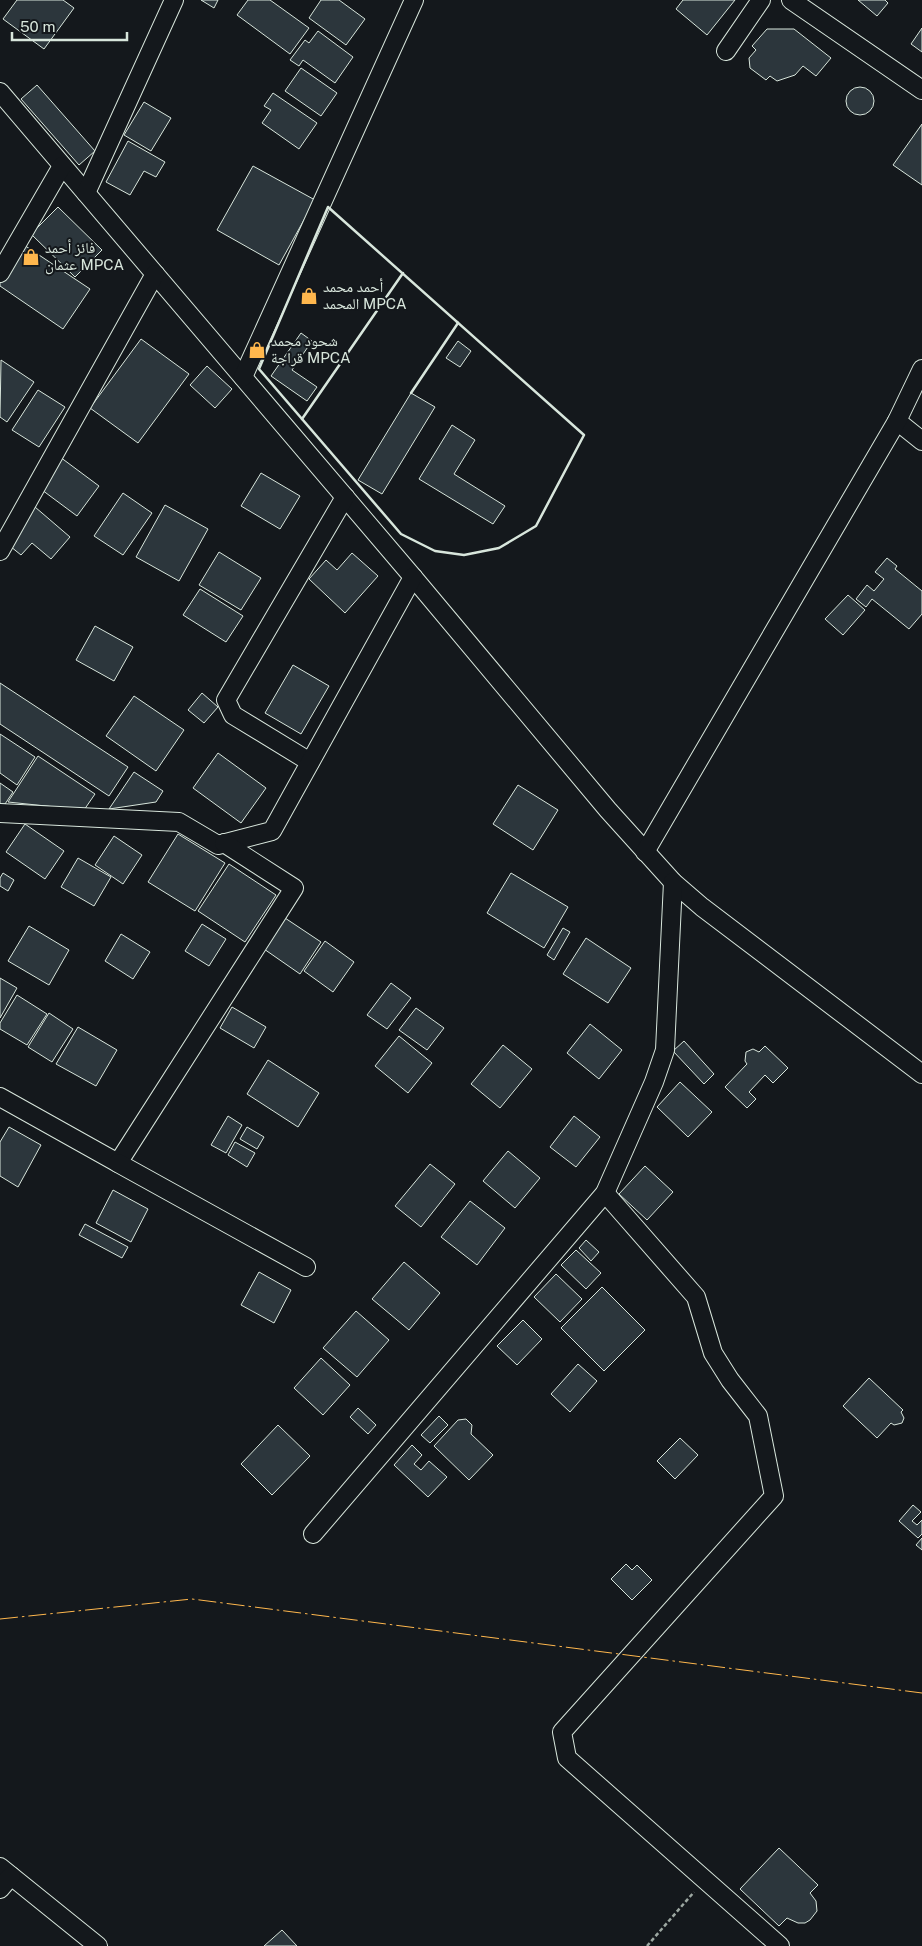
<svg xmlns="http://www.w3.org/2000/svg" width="922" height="1946" font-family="'Public Sans','Noto Naskh Arabic',sans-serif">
  <rect width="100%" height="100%" fill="#14181c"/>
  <g fill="#2c363c" stroke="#d8e6dc">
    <path d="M 17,0 L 63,0 L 74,8 L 44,49 L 3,19 Z"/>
    <path d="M 201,0 L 218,0 L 214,8 Z"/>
    <path d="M 248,0 L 270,0 L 309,28 L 290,54 L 237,15 Z"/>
    <path d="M 321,0 L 339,0 L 365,19 L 346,45 L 309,18 Z"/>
    <path d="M 683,0 L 735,0 L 707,35 L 676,9 Z"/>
    <path d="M 858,0 L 885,0 L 888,3 L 877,16 Z"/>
    <path d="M 922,28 L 922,52 L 911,44 Z"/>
    <path d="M 767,29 L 794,29 L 831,58 L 816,76 L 803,66 L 795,75 L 777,81 L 770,76 L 766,80 L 750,68 L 749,58 L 756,50 L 752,46 Z"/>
    <path d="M 318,31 L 353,57 L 335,83 L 303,60 L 299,66 L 290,60 L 305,40 L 309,43 Z"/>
    <path d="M 301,68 L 337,93 L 321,116 L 285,91 Z"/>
    <path d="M 37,85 L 95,151 L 79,165 L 21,99 Z"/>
    <circle cx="860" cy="101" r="14"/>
    <path d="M 273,93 L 317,123 L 299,149 L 262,123 L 271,110 L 264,106 Z"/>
    <path d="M 144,102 L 171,118 L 151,151 L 124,135 Z"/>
    <path d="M 922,124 L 922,185 L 893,165 Z"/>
    <path d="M 128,141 L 165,162 L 156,177 L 144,171 L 130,195 L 106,182 Z"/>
    <path d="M 253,166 L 315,200 L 279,265 L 217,230 Z"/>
    <path d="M 58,207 L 102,250 L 75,277 L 31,234 Z"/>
    <path d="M 24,245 L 90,289 L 63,329 L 0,286 L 0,280 Z"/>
    <path d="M 301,333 L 312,341 L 292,370 L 317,387 L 307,401 L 271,376 Z"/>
    <path d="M 141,339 L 189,374 L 138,443 L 90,408 Z"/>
    <path d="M 458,341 L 471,351 L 460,367 L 446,358 Z"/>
    <path d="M 1,360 L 34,382 L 7,422 L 0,417 Z"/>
    <path d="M 207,366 L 232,389 L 215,408 L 190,385 Z"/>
    <path d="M 38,390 L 65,407 L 39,447 L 12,430 Z"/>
    <path d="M 411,393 L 435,407 L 382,494 L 358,480 Z"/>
    <path d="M 452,425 L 475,440 L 454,474 L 505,506 L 493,524 L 419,479 Z"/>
    <path d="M 60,457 L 99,486 L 77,516 L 38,487 Z"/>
    <path d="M 261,473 L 300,496 L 280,529 L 241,506 Z"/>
    <path d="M 123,493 L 152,513 L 123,555 L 94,536 Z"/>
    <path d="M 165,505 L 208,529 L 179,581 L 136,557 Z"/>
    <path d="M 35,507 L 70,537 L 51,559 L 32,543 L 21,555 L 5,542 Z"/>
    <path d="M 219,552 L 261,578 L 241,610 L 199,585 Z"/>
    <path d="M 352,553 L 378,576 L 345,613 L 309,579 L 326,560 L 337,570 Z"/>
    <path d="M 887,558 L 897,566 L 895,569 L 922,591 L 922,614 L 909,629 L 872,599 L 866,607 L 856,599 L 867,585 L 874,591 L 884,579 L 875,572 Z"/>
    <path d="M 200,589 L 243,616 L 226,642 L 183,615 Z"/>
    <path d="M 848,595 L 865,610 L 843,635 L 825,619 Z"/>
    <path d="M 95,626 L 133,647 L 114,681 L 76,660 Z"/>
    <path d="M 293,665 L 329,686 L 301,734 L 265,713 Z"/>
    <path d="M 0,683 L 128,767 L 109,796 L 0,724 Z"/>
    <path d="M 202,693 L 218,707 L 204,723 L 188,710 Z"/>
    <path d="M 134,696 L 184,730 L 156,771 L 106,736 Z"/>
    <path d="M 0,734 L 35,757 L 17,785 L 0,773 Z"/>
    <path d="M 218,753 L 266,788 L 241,823 L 193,788 Z"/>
    <path d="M 38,756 L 95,794 L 84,810 L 8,802 Z"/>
    <path d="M 134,772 L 163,791 L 156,802 L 109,809 Z"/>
    <path d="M 0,783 L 13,792 L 5,804 L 0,804 Z"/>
    <path d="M 518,785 L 558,810 L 533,850 L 493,824 Z"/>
    <path d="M 25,824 L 64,851 L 45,879 L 6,852 Z"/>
    <path d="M 178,834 L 225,863 L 195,911 L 148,882 Z"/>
    <path d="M 114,836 L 142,855 L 123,884 L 95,865 Z"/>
    <path d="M 78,858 L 111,877 L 94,906 L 61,887 Z"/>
    <path d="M 229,864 L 276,895 L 245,942 L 198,911 Z"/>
    <path d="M 3,873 L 14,880 L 8,891 L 0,886 L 0,878 Z"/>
    <path d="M 511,873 L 568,907 L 544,948 L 487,913 Z"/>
    <path d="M 285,918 L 321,942 L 300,974 L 264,949 Z"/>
    <path d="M 202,924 L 226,939 L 209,966 L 185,951 Z"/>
    <path d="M 29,926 L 69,950 L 49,985 L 8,961 Z"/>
    <path d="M 563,928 L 570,932 L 554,960 L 547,955 Z"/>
    <path d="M 121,934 L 150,952 L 133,979 L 105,961 Z"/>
    <path d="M 586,938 L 631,968 L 608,1003 L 563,974 Z"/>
    <path d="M 325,941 L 354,962 L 333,992 L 304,971 Z"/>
    <path d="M 0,978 L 17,988 L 0,1018 Z"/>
    <path d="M 391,983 L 411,998 L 387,1029 L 367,1015 Z"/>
    <path d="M 17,995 L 47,1014 L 27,1045 L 0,1029 L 0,1023 Z"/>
    <path d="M 232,1007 L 266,1027 L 254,1048 L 220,1028 Z"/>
    <path d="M 416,1008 L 444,1028 L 427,1050 L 399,1030 Z"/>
    <path d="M 49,1013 L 73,1029 L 52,1062 L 28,1047 Z"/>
    <path d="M 590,1024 L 622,1050 L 599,1079 L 567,1053 Z"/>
    <path d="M 78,1027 L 117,1050 L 96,1086 L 56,1064 Z"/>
    <path d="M 399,1036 L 432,1063 L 408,1093 L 375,1066 Z"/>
    <path d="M 684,1041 L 714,1074 L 704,1084 L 673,1051 Z"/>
    <path d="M 503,1045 L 532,1069 L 500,1108 L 471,1084 Z"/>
    <path d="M 765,1046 L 788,1068 L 773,1083 L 765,1075 L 749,1092 L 756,1099 L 747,1108 L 725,1087 L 747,1064 L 745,1061 L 746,1052 L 753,1049 L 759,1052 Z"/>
    <path d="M 268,1060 L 319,1093 L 298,1127 L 247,1094 Z"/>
    <path d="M 680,1082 L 712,1112 L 688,1137 L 657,1107 Z"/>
    <path d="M 228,1116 L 242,1125 L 226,1153 L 211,1145 Z"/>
    <path d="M 574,1116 L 600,1137 L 576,1167 L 550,1147 Z"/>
    <path d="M 9,1127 L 41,1145 L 18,1187 L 0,1176 L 0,1142 Z"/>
    <path d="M 247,1127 L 264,1137 L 257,1149 L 240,1139 Z"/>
    <path d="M 235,1142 L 255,1153 L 247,1167 L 228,1155 Z"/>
    <path d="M 508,1151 L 540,1178 L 515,1208 L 483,1181 Z"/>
    <path d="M 430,1164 L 455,1184 L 421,1227 L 395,1206 Z"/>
    <path d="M 645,1166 L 673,1192 L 647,1220 L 619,1194 Z"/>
    <path d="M 113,1190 L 148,1209 L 131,1242 L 96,1223 Z"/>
    <path d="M 470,1201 L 505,1228 L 477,1265 L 441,1237 Z"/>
    <path d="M 85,1224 L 128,1247 L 122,1258 L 79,1235 Z"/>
    <path d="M 586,1240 L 599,1252 L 591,1261 L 579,1248 Z"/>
    <path d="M 576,1250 L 601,1273 L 586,1289 L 561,1265 Z"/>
    <path d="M 404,1262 L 440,1293 L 409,1330 L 372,1299 Z"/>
    <path d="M 259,1272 L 291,1290 L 274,1323 L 241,1305 Z"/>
    <path d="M 556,1274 L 582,1299 L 560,1322 L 534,1297 Z"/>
    <path d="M 602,1287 L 645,1330 L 604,1371 L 561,1328 Z"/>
    <path d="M 356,1311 L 389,1340 L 357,1377 L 323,1348 Z"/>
    <path d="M 523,1320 L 542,1339 L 517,1365 L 497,1346 Z"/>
    <path d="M 321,1358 L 350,1385 L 323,1415 L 294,1388 Z"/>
    <path d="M 578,1364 L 597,1381 L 570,1412 L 551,1394 Z"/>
    <path d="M 869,1378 L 903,1410 L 901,1412 L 904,1418 L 902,1423 L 894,1425 L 891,1423 L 877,1438 L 843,1406 Z"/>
    <path d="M 358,1408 L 376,1425 L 368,1434 L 350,1417 Z"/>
    <path d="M 439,1416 L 448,1425 L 430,1443 L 421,1435 Z"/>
    <path d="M 466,1419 L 472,1425 L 471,1434 L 493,1455 L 469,1480 L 434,1446 L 458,1420 Z"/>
    <path d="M 278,1425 L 310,1456 L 272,1495 L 241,1464 Z"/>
    <path d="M 680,1438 L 698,1455 L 675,1479 L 657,1461 Z"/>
    <path d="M 412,1445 L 422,1455 L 414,1464 L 421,1470 L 429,1461 L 447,1477 L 428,1497 L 394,1465 Z"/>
    <path d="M 913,1505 L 921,1512 L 912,1521 L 917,1525 L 922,1520 L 922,1534 L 918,1538 L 899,1521 Z"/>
    <path d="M 922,1538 L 922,1550 L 916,1545 Z"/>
    <path d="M 626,1564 L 632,1570 L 637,1565 L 652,1580 L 632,1600 L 611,1579 Z"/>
    <path d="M 779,1848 L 818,1885 L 810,1893 L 816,1901 L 817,1911 L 810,1920 L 805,1923 L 798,1923 L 787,1918 L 779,1926 L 740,1889 Z"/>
    <path d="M 282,1930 L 297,1946 L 264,1946 Z"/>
  </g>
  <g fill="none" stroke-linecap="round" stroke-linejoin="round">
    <g stroke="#d8e6dc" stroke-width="20">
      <g id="minor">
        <path d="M 791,0 L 922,90"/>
        <path d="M 726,51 L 761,0"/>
        <path d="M 0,92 L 413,577 L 608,810 L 673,882 L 702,907 L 922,1074"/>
        <path d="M 86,193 L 174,0"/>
        <path d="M 0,273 L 62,166"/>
        <path d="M 243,377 L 414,0"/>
        <path d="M 897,421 L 922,441"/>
        <path d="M 0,551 L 155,274"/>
        <path d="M 310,762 L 233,715 L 226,700 L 345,497"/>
        <path d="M 0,813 L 179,822 L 218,845 L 272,831 L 413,577"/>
        <path d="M 645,852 L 897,421 L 922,369"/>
        <path d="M 0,1097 L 118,1163 L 294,888 L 224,843"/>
        <path d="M 118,1163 L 306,1267"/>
        <path d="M 605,1193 L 696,1297 L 713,1353 L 730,1380 L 758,1416 L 774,1496 L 562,1732 L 567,1758 L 780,1946"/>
        <path d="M 313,1534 L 605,1193 L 654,1082 L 665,1050 L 673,882"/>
        <path d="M 0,1867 L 98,1946"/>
        <path d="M 0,1889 L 11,1876"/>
      </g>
    </g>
    <path stroke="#9da8a2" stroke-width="2.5" stroke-dasharray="4 2.5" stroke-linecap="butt" d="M 647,1946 L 694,1892"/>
    <use href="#minor" stroke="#14181c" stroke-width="18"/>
    <g stroke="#d8e6dc" stroke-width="2.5">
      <path d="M 328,207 L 584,435 L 536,526 L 499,548 L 464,555 L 435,551 L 401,534 L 259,369 Z"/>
      <path d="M 411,393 L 458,323 L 457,322"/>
      <path d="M 302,419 L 403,273"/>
    </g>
    <path stroke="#ffb74d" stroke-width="1" stroke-dasharray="18 4 2.5 4" stroke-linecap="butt" d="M 0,1619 L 192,1599 L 922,1693"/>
  </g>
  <defs>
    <g id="shop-bare" transform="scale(1.35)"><path d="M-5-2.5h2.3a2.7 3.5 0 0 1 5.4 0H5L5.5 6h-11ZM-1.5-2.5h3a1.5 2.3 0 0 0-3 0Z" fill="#ffb74d" stroke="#14181c" stroke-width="2.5" paint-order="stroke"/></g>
  </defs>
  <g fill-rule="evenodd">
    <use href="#shop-bare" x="31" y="257"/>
    <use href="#shop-bare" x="309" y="296"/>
    <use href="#shop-bare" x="257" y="350"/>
  </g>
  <g text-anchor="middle" stroke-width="4" stroke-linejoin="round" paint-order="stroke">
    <g font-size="15" fill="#d8e6dc" stroke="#14181c" text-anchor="start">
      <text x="45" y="253">فائز أحمد<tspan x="45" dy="17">عثمان MPCA</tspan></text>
      <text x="323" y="292">أحمد محمد<tspan x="323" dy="17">المحمد MPCA</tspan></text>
      <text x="271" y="346">شحود محمد<tspan x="271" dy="17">قراجة MPCA</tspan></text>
    </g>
  </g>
  <path d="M12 32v8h115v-8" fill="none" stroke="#d8e6dc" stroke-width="2.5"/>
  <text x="20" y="32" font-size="15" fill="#d8e6dc" stroke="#14181c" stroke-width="4" paint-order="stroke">50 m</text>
</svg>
